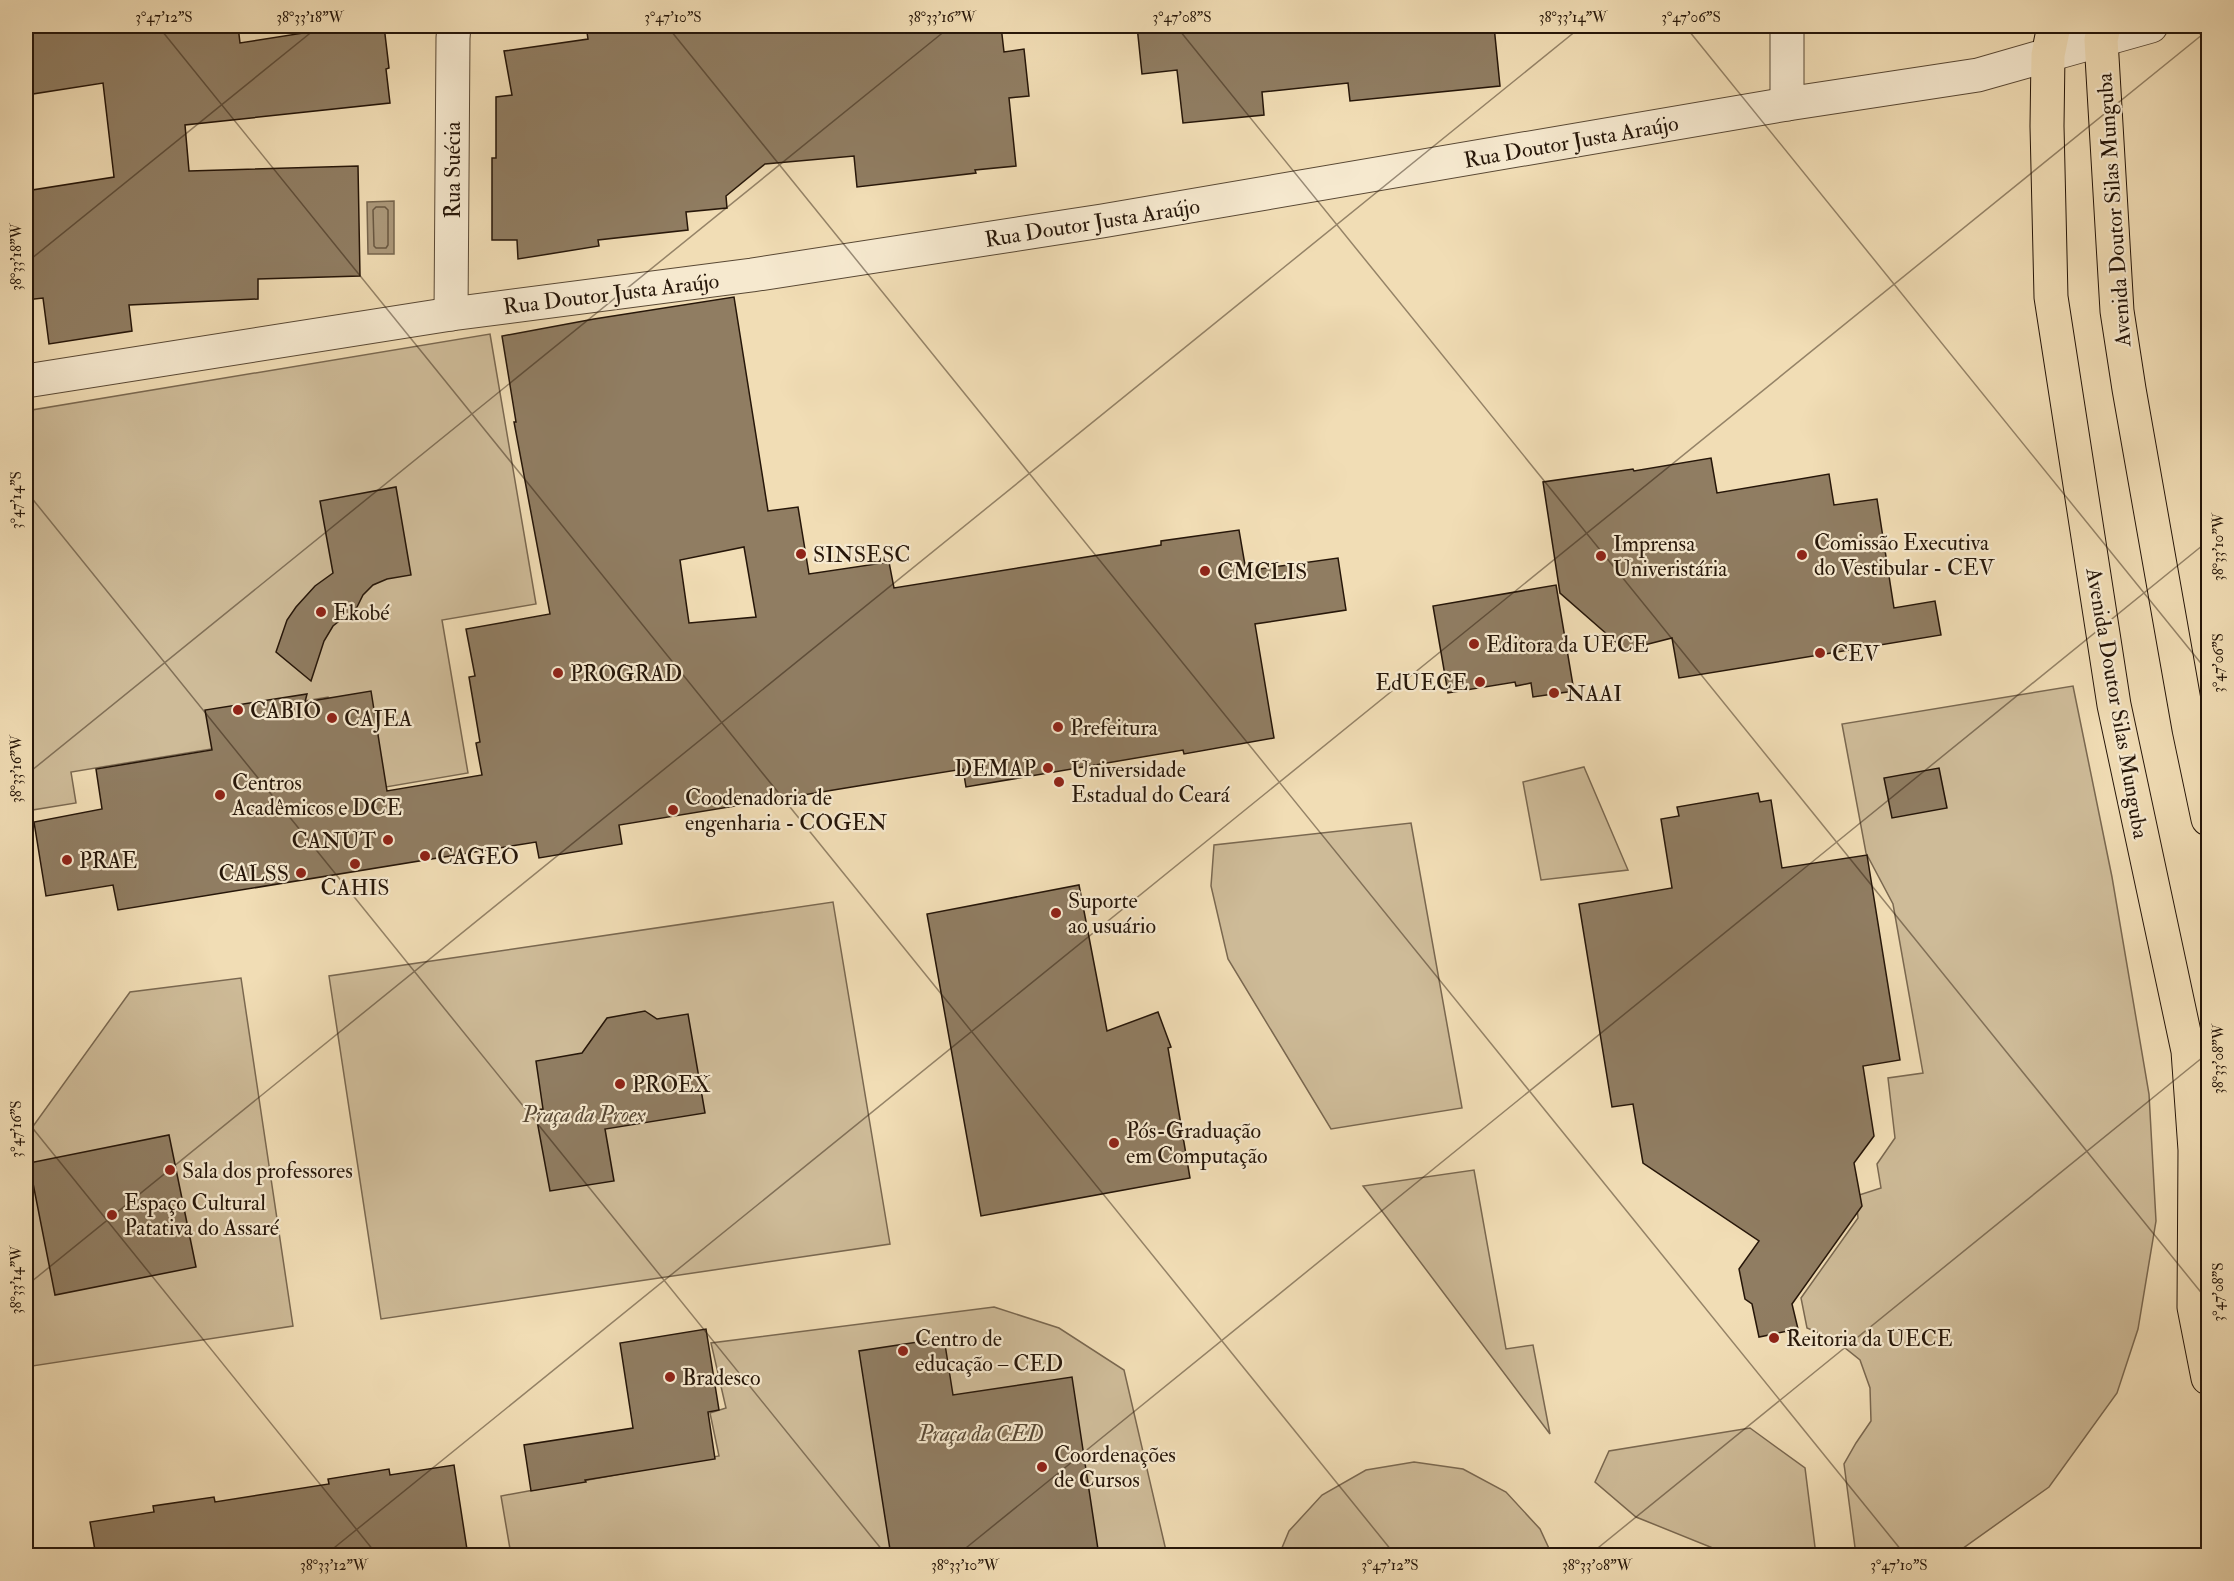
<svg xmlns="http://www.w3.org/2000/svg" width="2234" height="1581" font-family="'IM FELL Double Pica',serif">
  <rect width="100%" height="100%" fill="#f1ddb5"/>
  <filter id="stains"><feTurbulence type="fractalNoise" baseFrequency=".00333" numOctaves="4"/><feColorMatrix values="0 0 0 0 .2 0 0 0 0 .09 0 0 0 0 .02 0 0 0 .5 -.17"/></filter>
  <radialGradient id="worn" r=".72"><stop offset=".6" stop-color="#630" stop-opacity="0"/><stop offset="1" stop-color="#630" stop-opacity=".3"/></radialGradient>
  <g fill="#cebb98" stroke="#7a6850" stroke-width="1.5">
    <path d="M 490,334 L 536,604 L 442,620 L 468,773 L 345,794 L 328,697 L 237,712 L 242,744 L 71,772 L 76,803 L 26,811 L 26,411 Z"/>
    <path d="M 2073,686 L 2112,877 L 2149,1094 L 2156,1221 L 2138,1329 L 2117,1393 L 2049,1487 L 1959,1551 L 1946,1556 L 1856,1555 L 1844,1464 L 1856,1443 L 1871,1421 L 1870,1388 L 1860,1360 L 1835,1340 L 1807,1328 L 1801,1298 L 1858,1218 L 1856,1196 L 1881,1188 L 1877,1164 L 1895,1138 L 1888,1078 L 1923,1073 L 1893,904 L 1866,853 L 1842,724 Z"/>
    <path d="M 1584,767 L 1628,870 L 1541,880 L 1523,782 Z"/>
    <path d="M 1411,823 L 1462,1108 L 1331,1129 L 1228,959 L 1211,886 L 1214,845 Z"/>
    <path d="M 833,902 L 890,1244 L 381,1319 L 329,976 Z"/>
    <path d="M 241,978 L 293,1326 L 26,1367 L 26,1136 L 130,992 Z"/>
    <path d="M 1474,1170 L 1506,1349 L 1533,1345 L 1550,1434 L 1363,1186 Z"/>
    <path d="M 994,1307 L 1059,1328 L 1124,1370 L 1167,1555 L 511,1555 L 501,1496 L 719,1456 L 710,1413 L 726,1408 L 711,1343 Z"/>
    <path d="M 1750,1428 L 1805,1468 L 1816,1555 L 1730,1555 L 1636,1517 L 1595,1482 L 1609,1451 Z"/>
    <path d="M 1414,1462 L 1463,1469 L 1506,1492 L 1540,1529 L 1552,1555 L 1279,1555 L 1289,1531 L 1322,1495 L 1366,1470 Z"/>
  </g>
  <path fill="#ac997b" stroke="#76654d" stroke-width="1.5" d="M 394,201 L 394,254 L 368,254 L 367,202 Z"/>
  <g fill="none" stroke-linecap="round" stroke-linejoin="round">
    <path stroke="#695842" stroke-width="1.5" d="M 376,207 L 385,207 L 388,210 L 388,245 L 386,248 L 376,248 L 374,246 L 373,210 Z"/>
  </g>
  <g fill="#907d62" stroke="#261609" stroke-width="1.5" fill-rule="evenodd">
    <path d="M 26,26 L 238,26 L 240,43 L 329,29 L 328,26 L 384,26 L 389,68 L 386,69 L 390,103 L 185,125 L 189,171 L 358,166 L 360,276 L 258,279 L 258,299 L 129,305 L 132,331 L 49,344 L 43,298 L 26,300 L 26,191 L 114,177 L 103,83 L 26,95 Z"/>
    <path d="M 586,26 L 1001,26 L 1004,52 L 1024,49 L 1029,96 L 1009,98 L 1016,166 L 975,170 L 976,173 L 857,187 L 854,156 L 765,164 L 726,196 L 727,208 L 686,212 L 688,230 L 598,240 L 599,246 L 518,259 L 517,240 L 492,240 L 492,158 L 496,158 L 496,97 L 512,95 L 504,51 L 588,39 Z"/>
    <path d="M 1137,26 L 1494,26 L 1500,86 L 1350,101 L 1348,83 L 1262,92 L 1264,115 L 1183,123 L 1177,70 L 1142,74 Z"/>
    <path d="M 734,297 L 768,511 L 798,507 L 809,574 L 889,562 L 894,588 L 1161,545 L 1161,541 L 1239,530 L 1246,571 L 1338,558 L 1346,610 L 1255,624 L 1274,738 L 1184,754 L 1183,750 L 966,787 L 963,769 L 864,785 L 619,825 L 622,844 L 539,858 L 536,842 L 118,910 L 113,885 L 46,896 L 34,822 L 102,809 L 96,769 L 212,750 L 205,710 L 307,694 L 305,702 L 371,691 L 387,791 L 482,775 L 476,743 L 480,742 L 469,677 L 475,676 L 466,629 L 550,614 L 514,422 L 516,422 L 502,336 L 594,319 ZM 744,547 L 756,617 L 689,623 L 680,560 Z"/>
    <path d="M 1711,458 L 1717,493 L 1829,474 L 1834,505 L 1877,499 L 1894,608 L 1935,601 L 1941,635 L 1679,678 L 1672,638 L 1625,650 L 1560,593 L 1543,482 L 1633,469 L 1634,471 Z"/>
    <path d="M 396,487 L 411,575 L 387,579 L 373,585 L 363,595 L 357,607 L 333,626 L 324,641 L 311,681 L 276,652 L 287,620 L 296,607 L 315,586 L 333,573 L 320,501 Z"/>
    <path d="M 1556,585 L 1574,691 L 1533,697 L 1531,683 L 1516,686 L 1515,682 L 1448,693 L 1433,606 Z"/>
    <path d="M 1939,768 L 1947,808 L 1892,818 L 1884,778 Z"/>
    <path d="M 1758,793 L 1760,802 L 1771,800 L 1782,868 L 1867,855 L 1900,1060 L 1863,1066 L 1874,1136 L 1854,1163 L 1862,1206 L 1792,1304 L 1798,1329 L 1759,1337 L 1752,1304 L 1745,1299 L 1739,1269 L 1759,1241 L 1643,1163 L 1633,1104 L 1612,1107 L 1579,904 L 1672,888 L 1661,819 L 1679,816 L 1677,807 Z"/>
    <path d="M 1079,885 L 1107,1031 L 1158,1012 L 1171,1047 L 1168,1048 L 1190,1178 L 981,1216 L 927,914 Z"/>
    <path d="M 645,1011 L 657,1019 L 688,1014 L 705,1113 L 605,1129 L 614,1181 L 550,1191 L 535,1110 L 543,1109 L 536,1061 L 582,1053 L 607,1018 Z"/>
    <path d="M 169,1135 L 196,1267 L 55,1295 L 29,1163 Z"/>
    <path d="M 706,1329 L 719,1410 L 708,1412 L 715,1459 L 585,1480 L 586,1482 L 531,1491 L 524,1445 L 633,1428 L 620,1343 Z"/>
    <path d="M 944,1338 L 953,1395 L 1072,1377 L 1099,1556 L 891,1556 L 859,1351 Z"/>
    <path d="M 454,1465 L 468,1556 L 96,1556 L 90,1522 L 154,1512 L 153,1506 L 214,1497 L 215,1502 L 329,1484 L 328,1479 L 389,1469 L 390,1475 Z"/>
  </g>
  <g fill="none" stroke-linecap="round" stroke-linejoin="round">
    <g stroke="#594834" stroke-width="35">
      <g id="minor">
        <path d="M 1787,26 L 1787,104"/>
        <path d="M 451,314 L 453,38 L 454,26"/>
        <path d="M 26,381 L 451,314 L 752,275 L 1102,221 L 1787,104 L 1978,75 L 2048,55"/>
      </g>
    </g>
    <g stroke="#594834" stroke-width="35">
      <path id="tertiary" d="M 2048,55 L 2151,26"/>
    </g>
    <g stroke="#261609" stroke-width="35">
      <g id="primary">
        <path d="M 2054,26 L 2048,55 L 2047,126 L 2051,297 L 2114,705 L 2188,1051 L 2195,1150 L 2194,1307 L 2208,1378"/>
        <path d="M 2104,26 L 2101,40 L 2117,311 L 2129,389 L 2189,729 L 2208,819"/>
      </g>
    </g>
    <use href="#minor" stroke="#f6e9cf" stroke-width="33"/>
    <use href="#tertiary" stroke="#f6e9cf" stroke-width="33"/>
    <use href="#primary" stroke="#f1ddb5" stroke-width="33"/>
  </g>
  <path fill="none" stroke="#261609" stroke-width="1.5" stroke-opacity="0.45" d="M 158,26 L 1396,1556M 667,26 L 1906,1556M 1176,26 L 2208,1301M 1685,26 L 2208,672M 2194,26 L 2208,44M 26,263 L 319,26M 26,491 L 887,1556M 26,775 L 951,26M 26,1120 L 378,1556M 26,1286 L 1582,26M 324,1556 L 2208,30M 956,1556 L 2208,541M 1588,1556 L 2208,1053"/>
  <g fill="#8f2418" stroke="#f6e9cf" stroke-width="2">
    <circle cx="801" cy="554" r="6"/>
    <circle cx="1802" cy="555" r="6"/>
    <circle cx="1601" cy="556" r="6"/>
    <circle cx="1205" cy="571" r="6"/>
    <circle cx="321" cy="612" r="6"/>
    <circle cx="1474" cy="644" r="6"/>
    <circle cx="1820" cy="653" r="6"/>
    <circle cx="558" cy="673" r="6"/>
    <circle cx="1480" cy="682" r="6"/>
    <circle cx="1554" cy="693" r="6"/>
    <circle cx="238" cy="710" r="6"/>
    <circle cx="332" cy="718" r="6"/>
    <circle cx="1058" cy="727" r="6"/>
    <circle cx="1048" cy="768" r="6"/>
    <circle cx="1059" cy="782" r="6"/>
    <circle cx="220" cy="795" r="6"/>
    <circle cx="673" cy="810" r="6"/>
    <circle cx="388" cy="840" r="6"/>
    <circle cx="425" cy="856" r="6"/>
    <circle cx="67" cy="860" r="6"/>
    <circle cx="355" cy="864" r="6"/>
    <circle cx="301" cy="873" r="6"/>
    <circle cx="1056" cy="913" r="6"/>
    <circle cx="620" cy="1084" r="6"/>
    <circle cx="1114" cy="1143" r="6"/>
    <circle cx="170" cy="1170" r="6"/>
    <circle cx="112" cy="1215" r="6"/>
    <circle cx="1774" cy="1338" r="6"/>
    <circle cx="903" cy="1351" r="6"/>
    <circle cx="670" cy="1377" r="6"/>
    <circle cx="1042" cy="1467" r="6"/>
  </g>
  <g text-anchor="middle" stroke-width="4.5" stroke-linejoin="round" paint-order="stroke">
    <g font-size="22" fill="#261609" stroke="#f6e9cf">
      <text transform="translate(1571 141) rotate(-10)" y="8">Rua Doutor Justa Araújo</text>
      <text transform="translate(452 170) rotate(-90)" y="8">Rua Suécia</text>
      <text transform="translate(2113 210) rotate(-94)" y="8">Avenida Doutor Silas Munguba</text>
      <text transform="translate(1092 222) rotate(-9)" y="8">Rua Doutor Justa Araújo</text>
      <text transform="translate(611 293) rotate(-7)" y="8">Rua Doutor Justa Araújo</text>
      <text transform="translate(2118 703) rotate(80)" y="8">Avenida Doutor Silas Munguba</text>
    </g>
    <g font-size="22" fill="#261609" stroke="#f6e9cf" text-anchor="start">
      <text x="1814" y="550">Comissão Executiva<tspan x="1814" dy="25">do Vestibular - CEV</tspan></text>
      <text x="1613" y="551">Imprensa<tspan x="1613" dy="25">Univeristária</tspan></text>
      <text x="813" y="562">SINSESC</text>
      <text x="1217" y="579">CMCLIS</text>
      <text x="333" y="620">Ekobé</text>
      <text x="1486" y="652">Editora da UECE</text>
      <text x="1832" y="661">CEV</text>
      <text x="570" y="681">PROGRAD</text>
      <text x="1468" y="690" text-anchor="end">EdUECE</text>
      <text x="1566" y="701">NAAI</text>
      <text x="250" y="718">CABIO</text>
      <text x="344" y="726">CAJEA</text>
      <text x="1070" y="735">Prefeitura</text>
      <text x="1036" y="776" text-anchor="end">DEMAP</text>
      <text x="1071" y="777">Universidade<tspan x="1071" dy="25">Estadual do Ceará</tspan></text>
      <text x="232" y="790">Centros<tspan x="232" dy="25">Acadêmicos e DCE</tspan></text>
      <text x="685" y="805">Coodenadoria de<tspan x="685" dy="25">engenharia - COGEN</tspan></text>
      <text x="376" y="848" text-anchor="end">CANUT</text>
      <text x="437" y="864">CAGEO</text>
      <text x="79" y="868">PRAE</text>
      <text x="289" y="881" text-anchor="end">CALSS</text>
      <text x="355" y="895" text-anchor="middle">CAHIS</text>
      <text x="1068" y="908">Suporte<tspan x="1068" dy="25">ao usuário</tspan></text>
      <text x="632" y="1092">PROEX</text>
      <text x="1126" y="1138">Pós-Graduação<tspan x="1126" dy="25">em Computação</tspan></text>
      <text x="182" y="1178">Sala dos professores</text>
      <text x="124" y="1210">Espaço Cultural<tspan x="124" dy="25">Patativa do Assaré</tspan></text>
      <text x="915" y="1346">Centro de<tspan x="915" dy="25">educação – CED</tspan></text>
      <text x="1786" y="1346">Reitoria da UECE</text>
      <text x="682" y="1385">Bradesco</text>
      <text x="1054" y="1462">Coordenações<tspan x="1054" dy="25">de Cursos</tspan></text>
    </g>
    <g font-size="22" font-style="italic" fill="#584834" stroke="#f6e9cf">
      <text x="584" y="1122">Praça da Proex</text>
      <text x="981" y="1441">Praça da CED</text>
    </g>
  </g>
  <rect width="2234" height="1581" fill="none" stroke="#f1ddb5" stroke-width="66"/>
  <rect x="33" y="33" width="2168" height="1515" fill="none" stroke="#261609" stroke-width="2"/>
  <g font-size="15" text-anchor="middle" fill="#261609">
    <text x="164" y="22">3°47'12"S</text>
    <text x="310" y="22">38°33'18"W</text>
    <text x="673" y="22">3°47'10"S</text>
    <text x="942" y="22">38°33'16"W</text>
    <text x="1182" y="22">3°47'08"S</text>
    <text x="1573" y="22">38°33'14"W</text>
    <text x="1691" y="22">3°47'06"S</text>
    <text transform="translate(16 257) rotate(-90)" y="5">38°33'18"W</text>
    <text transform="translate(16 500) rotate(-90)" y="5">3°47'14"S</text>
    <text transform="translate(2218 547) rotate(-90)" y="5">38°33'10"W</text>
    <text transform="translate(2218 663) rotate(-90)" y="5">3°47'06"S</text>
    <text transform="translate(16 769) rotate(-90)" y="5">38°33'16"W</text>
    <text transform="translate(2218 1059) rotate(-90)" y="5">38°33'08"W</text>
    <text transform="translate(16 1129) rotate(-90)" y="5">3°47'16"S</text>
    <text transform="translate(16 1280) rotate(-90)" y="5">38°33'14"W</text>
    <text transform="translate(2218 1292) rotate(-90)" y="5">3°47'08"S</text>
    <text x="334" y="1570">38°33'12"W</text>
    <text x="965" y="1570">38°33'10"W</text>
    <text x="1390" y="1570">3°47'12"S</text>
    <text x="1597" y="1570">38°33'08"W</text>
    <text x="1899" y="1570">3°47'10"S</text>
  </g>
  <rect width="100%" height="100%" filter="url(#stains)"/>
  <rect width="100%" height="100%" fill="url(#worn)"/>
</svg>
